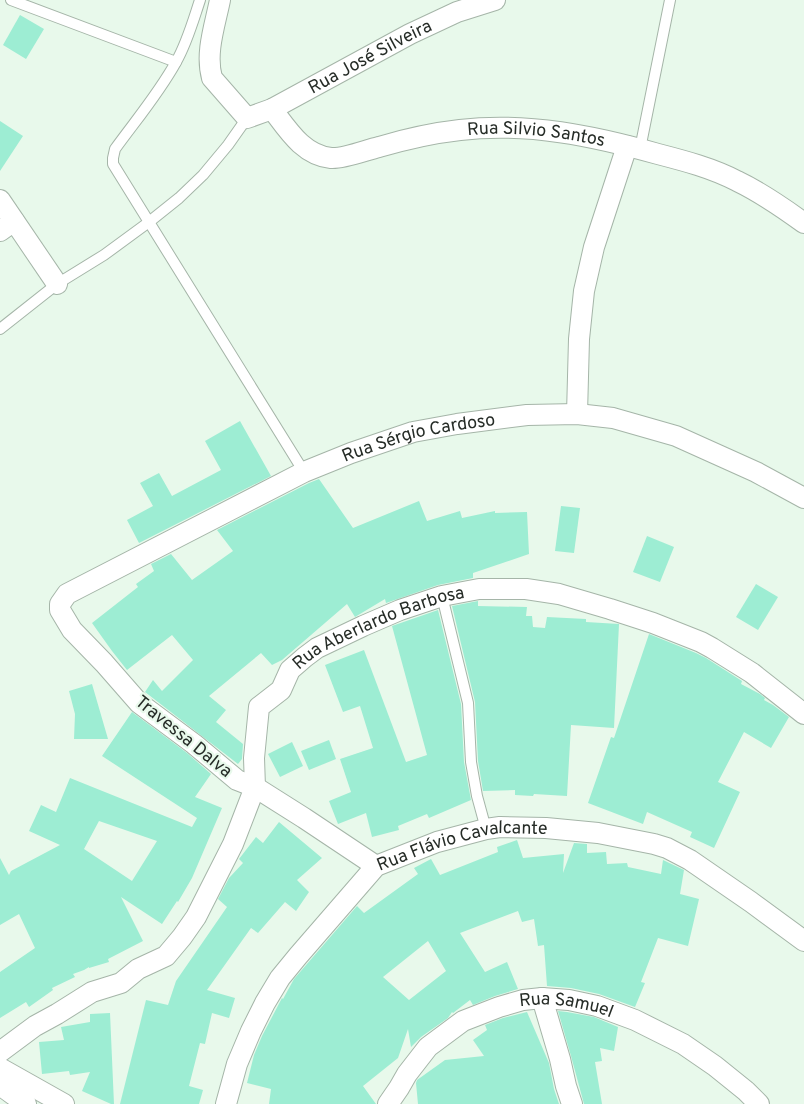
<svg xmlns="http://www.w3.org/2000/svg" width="804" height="1104" font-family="Overpass,sans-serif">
  <rect width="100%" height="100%" fill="#e8f9eb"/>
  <g fill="#9dedd3" fill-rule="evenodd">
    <path d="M 20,15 L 44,29 L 26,59 L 3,45 Z"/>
    <path d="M 0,121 L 23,136 L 0,171 Z"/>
    <path d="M 240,421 L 271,476 L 139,543 L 127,520 L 153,506 L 140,483 L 159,473 L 172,496 L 221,470 L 205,441 Z"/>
    <path d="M 319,479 L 353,528 L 419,501 L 427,521 L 460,511 L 462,518 L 495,511 L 495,513 L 527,512 L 529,554 L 473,573 L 473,578 L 438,585 L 386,603 L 385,599 L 355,617 L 347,604 L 282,660 L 272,665 L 261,653 L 209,696 L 226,710 L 216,722 L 243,744 L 242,759 L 238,764 L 145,692 L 153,680 L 162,691 L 193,660 L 172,635 L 127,670 L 112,651 L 92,623 L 138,587 L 136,584 L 154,571 L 151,564 L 171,554 L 192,580 L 233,551 L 217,530 L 309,483 Z"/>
    <path d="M 561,506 L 580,508 L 574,553 L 555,551 Z"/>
    <path d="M 647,536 L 674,547 L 660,582 L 633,572 Z"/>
    <path d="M 756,584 L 778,597 L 758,630 L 736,617 Z"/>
    <path d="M 478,601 L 478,606 L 527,607 L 526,616 L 532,616 L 533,627 L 545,628 L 547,617 L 586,619 L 586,622 L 619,624 L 614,728 L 571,725 L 567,796 L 534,794 L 533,796 L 515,795 L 515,790 L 483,791 L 478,761 L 475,702 L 452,606 Z"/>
    <path d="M 438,610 L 461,704 L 464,762 L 471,800 L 429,818 L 427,814 L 398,826 L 399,830 L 372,837 L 366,813 L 338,824 L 329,801 L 351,792 L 340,759 L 373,748 L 360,706 L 343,712 L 325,665 L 364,650 L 406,762 L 427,755 L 392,626 Z"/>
    <path d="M 649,634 L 696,653 L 706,658 L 742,681 L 741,684 L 760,694 L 765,698 L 764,700 L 773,705 L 789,717 L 771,748 L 744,732 L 718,782 L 740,792 L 714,848 L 690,837 L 692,832 L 647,812 L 643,824 L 588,803 L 611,737 L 614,738 Z"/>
    <path d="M 92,684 L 108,739 L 74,739 L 75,714 L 69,691 Z"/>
    <path d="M 132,712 L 187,753 L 211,774 L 195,797 L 222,808 L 192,878 L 178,902 L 177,901 L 162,924 L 121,897 L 143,941 L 108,959 L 109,962 L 89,968 L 89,967 L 84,970 L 73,974 L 75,977 L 52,988 L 53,990 L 29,1007 L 26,1002 L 0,1018 L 0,972 L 35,948 L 19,914 L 0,925 L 0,858 L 9,875 L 11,871 L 60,845 L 29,831 L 41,805 L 56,812 L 70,778 L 192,827 L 197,818 L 102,756 ZM 99,821 L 157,841 L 132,881 L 84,849 Z"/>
    <path d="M 329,740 L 336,759 L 309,770 L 301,751 Z"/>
    <path d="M 292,742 L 303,766 L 280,777 L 268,754 Z"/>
    <path d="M 279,822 L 322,858 L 297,880 L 309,892 L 296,911 L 285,902 L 258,933 L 251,928 L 207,990 L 235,998 L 229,1018 L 212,1013 L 205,1044 L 200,1043 L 189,1086 L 203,1090 L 199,1104 L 120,1104 L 146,1000 L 168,1005 L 176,981 L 227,907 L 218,899 L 229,878 L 243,863 L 239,859 L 256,837 L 263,843 Z"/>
    <path d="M 517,840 L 523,858 L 564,854 L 563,873 L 574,843 L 587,844 L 587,853 L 606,852 L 607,864 L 627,863 L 628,867 L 661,874 L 663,860 L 684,870 L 680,894 L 699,899 L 688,946 L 658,938 L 641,982 L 645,983 L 635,1007 L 599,994 L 571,988 L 547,986 L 544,945 L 538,946 L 534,919 L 522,922 L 518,911 L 460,933 L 485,972 L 507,962 L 518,989 L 495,996 L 473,1005 L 470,1000 L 453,1013 L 452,1012 L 448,1018 L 421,1037 L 411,1047 L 408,1029 L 398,1058 L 363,1086 L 376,1104 L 269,1104 L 271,1089 L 247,1083 L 254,1055 L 262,1036 L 282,998 L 283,999 L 294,979 L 357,906 L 364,913 L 418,874 L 414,868 L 431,859 L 440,875 L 498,852 L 497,847 ZM 428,941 L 446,971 L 409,1000 L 383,977 Z"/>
    <path d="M 558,1011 L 567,1012 L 594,1017 L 618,1027 L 614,1051 L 600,1048 L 602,1061 L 595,1062 L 602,1104 L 584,1104 L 571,1056 Z"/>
    <path d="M 527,1012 L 549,1063 L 554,1089 L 559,1104 L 418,1104 L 416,1083 L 417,1080 L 445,1060 L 484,1056 L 473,1040 L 487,1030 L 485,1025 L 503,1018 Z"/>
    <path d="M 110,1013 L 114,1104 L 111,1104 L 82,1091 L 90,1072 L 70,1075 L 69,1071 L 42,1074 L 39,1042 L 64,1040 L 61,1027 L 90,1022 L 90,1014 Z"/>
  </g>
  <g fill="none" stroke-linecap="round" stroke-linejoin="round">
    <g stroke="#a5b5a8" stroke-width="12">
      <g id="lane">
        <path d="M 11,0 L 176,62"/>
        <path d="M 200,0 C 193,21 187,43 176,62 C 159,93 136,120 115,149 L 113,158 L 113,164 L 304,472"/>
        <path d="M 640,149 L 670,0"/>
        <path d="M 0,329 L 57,284 L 104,255 L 149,222 L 179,198 L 203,175 L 228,145 L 247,118"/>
        <path d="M 442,596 L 468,703 L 471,762 L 477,796 L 486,829"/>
      </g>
    </g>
    <g stroke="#a5b5a8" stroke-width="22">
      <g id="street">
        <path id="s1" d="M 220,0 C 215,25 205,53 212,78 L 247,118 L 272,109 L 410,34 L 457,12 L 495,0"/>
        <path id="s2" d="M 272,109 C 288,130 303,155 331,158 C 344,159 366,150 379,147 C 406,139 433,133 460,130 C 528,122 594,136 658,154 C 685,161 712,168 737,181 C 760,192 782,207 804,223"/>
        <path d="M 0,200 L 57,284"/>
        <path d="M 0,231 L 14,221"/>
        <path d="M 577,414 L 579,339 L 584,291 L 594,247 L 627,146"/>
        <path id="s3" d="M 376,866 L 304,818 L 255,787 L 237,780 L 194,744 L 139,703 L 104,663 L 72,630 L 60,610 L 60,604 L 67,594 L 304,472 L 351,453 L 413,432 L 457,424 L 527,415 L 577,414 L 613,418 L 676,436 L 756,472 L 804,498"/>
        <path d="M 542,998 L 560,1059 L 566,1086 L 572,1104"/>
        <path id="s4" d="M 0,1052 L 35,1026 L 57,1014 L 92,992 L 121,983 L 138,969 L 166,956 L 182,937 L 196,917 L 233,844 L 255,787 L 254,758 L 259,707 L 281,690 L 290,670 L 305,657 L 317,648 L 363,626 L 400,610 L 442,596 L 479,589 L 526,589 L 559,594 L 610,609 L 653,623 L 701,642 L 712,648 L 752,673 L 804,714"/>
        <path d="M 0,1068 L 64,1104"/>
        <path d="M 0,1085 L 26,1104"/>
        <path id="s5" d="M 226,1104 L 237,1064 L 251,1031 L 265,1003 L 280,978 L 298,956 L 376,866 L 437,842 L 486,829 L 500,827 L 546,828 L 598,833 L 654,844 L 667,848 L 690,860 L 751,902 L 804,941"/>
        <path id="s6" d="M 388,1104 L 399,1088 L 407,1074 L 428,1047 L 463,1021 L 499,1007 L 523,1000 L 542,998 L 569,1000 L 597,1006 L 635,1020 L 683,1044 L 715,1066 L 746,1091 L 759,1104"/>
      </g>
    </g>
    <use href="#lane" stroke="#fff" stroke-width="10"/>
    <use href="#street" stroke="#fff" stroke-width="20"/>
  </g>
  <g text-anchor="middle" stroke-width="4.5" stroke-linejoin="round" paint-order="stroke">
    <g font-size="18" fill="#262c27" stroke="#e8f9eb">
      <text dy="6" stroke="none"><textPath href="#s1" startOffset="270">Rua José Silveira</textPath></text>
      <text dy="6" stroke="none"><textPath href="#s2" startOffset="288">Rua Silvio Santos</textPath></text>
      <text dy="6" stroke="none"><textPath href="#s3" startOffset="816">Rua Sérgio Cardoso</textPath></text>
      <text dy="6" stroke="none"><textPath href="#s4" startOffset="615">Rua Aberlardo Barbosa</textPath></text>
      <text transform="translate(184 736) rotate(39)" y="6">Travessa Dalva</text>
      <text dy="6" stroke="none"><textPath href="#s5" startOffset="375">Rua Flávio Cavalcante</textPath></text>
      <text dy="6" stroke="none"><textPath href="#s6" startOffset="221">Rua Samuel</textPath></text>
    </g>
  </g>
</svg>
